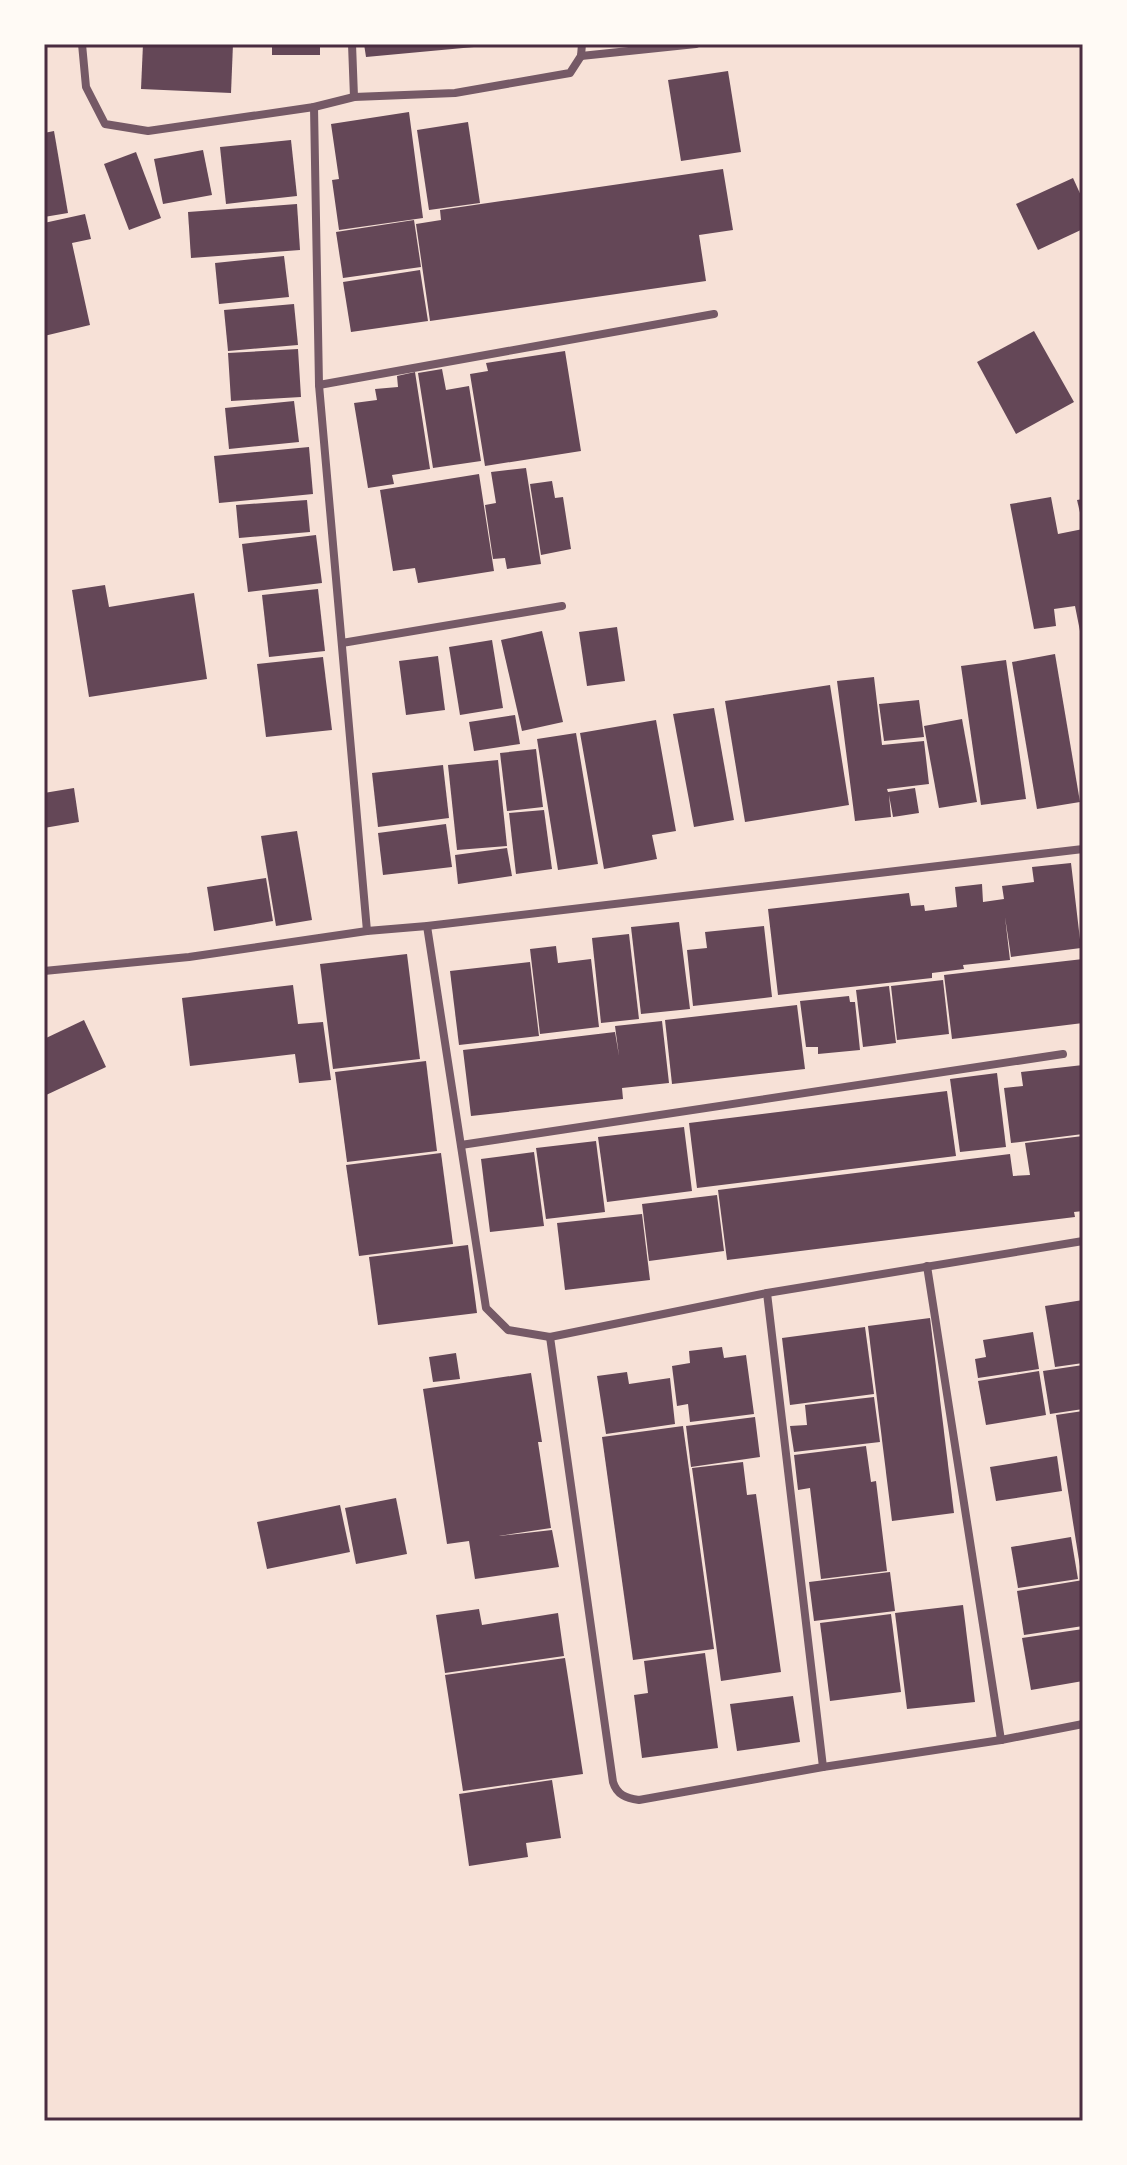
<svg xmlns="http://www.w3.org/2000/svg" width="1127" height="2165" font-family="Roboto,sans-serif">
  <rect width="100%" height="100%" fill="#f7e1d7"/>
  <g fill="#644757">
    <path d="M 143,44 L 233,44 L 231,93 L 141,89 Z"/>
    <rect x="272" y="44" width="48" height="11"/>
    <path d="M 364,44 L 474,44 L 474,47 L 366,57 Z"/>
    <path d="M 728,71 L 741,152 L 681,161 L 668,80 Z"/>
    <path d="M 409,112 L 423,218 L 339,230 L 332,180 L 339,179 L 331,124 Z"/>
    <path d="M 468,122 L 480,203 L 429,210 L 417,130 Z"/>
    <path d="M 54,131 L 68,213 L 44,217 L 44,133 Z"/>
    <path d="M 291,140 L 297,196 L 226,204 L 220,147 Z"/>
    <path d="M 203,150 L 212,195 L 163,204 L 154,159 Z"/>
    <path d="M 136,152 L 161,218 L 129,230 L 104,164 Z"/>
    <path d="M 723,169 L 733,230 L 699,235 L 706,281 L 430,321 L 416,224 L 441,220 L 440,210 Z"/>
    <path d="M 1073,178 L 1083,200 L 1083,229 L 1038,250 L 1016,204 Z"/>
    <path d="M 297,204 L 300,250 L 191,258 L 188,212 Z"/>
    <path d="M 85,214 L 91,239 L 72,243 L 90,325 L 44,336 L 44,223 Z"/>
    <path d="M 414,220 L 421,267 L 343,278 L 336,232 Z"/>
    <path d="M 284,256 L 289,297 L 219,304 L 215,263 Z"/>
    <path d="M 420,270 L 428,321 L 351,332 L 343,282 Z"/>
    <path d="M 294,304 L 298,345 L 228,351 L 224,310 Z"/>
    <path d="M 1034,331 L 1074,402 L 1016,434 L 977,362 Z"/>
    <path d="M 298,349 L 301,397 L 231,401 L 228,353 Z"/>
    <path d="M 565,351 L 581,451 L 485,466 L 470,374 L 488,371 L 486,363 Z"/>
    <path d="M 442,369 L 446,390 L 469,386 L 481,461 L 433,468 L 418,373 Z"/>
    <path d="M 415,372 L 430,469 L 392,475 L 394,484 L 368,488 L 354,403 L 377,400 L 375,389 L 398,387 L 397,376 Z"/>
    <path d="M 294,401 L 299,442 L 229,449 L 225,408 Z"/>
    <path d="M 309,447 L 313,494 L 219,503 L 214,456 Z"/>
    <path d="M 526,468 L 541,564 L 507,569 L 505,558 L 493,559 L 485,505 L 496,503 L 491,472 Z"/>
    <path d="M 479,474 L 494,571 L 418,583 L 415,568 L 393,571 L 380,490 Z"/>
    <path d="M 552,481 L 555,498 L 563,497 L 571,549 L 541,555 L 530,484 Z"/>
    <path d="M 1051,497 L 1058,534 L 1083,529 L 1083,631 L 1080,631 L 1075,606 L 1054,609 L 1056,626 L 1034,629 L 1010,504 Z"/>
    <path d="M 1083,499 L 1083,521 L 1082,521 L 1077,500 Z"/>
    <path d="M 307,500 L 310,532 L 239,538 L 236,505 Z"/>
    <path d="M 316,535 L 322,583 L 248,592 L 242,544 Z"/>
    <path d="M 105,585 L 109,607 L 194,593 L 207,679 L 89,697 L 72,590 Z"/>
    <path d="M 318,589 L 325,651 L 269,657 L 262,595 Z"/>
    <path d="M 617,627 L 625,681 L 587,686 L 579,632 Z"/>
    <path d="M 542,631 L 563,722 L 522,731 L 501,640 Z"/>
    <path d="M 492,640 L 503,708 L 460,715 L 449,647 Z"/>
    <path d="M 1055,654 L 1080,802 L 1037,809 L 1012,662 Z"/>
    <path d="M 438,656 L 445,710 L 406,715 L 399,661 Z"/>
    <path d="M 323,657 L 332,730 L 266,737 L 257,664 Z"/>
    <path d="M 1006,660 L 1026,799 L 981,805 L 961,666 Z"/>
    <path d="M 874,677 L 882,745 L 924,741 L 929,784 L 887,789 L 888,792 L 915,788 L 919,813 L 893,817 L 889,795 L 891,817 L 855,821 L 837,681 Z"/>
    <path d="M 830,685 L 849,805 L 745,822 L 725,701 Z"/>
    <path d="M 919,700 L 924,737 L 884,741 L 879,704 Z"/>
    <path d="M 714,708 L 734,820 L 694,827 L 673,714 Z"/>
    <path d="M 515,715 L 520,744 L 474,751 L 469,722 Z"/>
    <path d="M 962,719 L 977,802 L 939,808 L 924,726 Z"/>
    <path d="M 656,720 L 676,831 L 652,835 L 657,859 L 604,869 L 580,733 Z"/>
    <path d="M 576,733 L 598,864 L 558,870 L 537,739 Z"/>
    <path d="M 536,749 L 543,807 L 507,811 L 500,753 Z"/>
    <path d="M 498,760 L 507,846 L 457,850 L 448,765 Z"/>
    <path d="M 443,765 L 449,818 L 378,827 L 372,773 Z"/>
    <path d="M 74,788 L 79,822 L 44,828 L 44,793 Z"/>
    <path d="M 544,810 L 552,869 L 516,874 L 509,813 Z"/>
    <path d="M 446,824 L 452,867 L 383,875 L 378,833 Z"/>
    <path d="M 297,831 L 312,920 L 276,926 L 261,836 Z"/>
    <path d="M 507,848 L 512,876 L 458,884 L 455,855 Z"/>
    <path d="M 1071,863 L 1081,948 L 1011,957 L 1005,917 L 1010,960 L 963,965 L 964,969 L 932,973 L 932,978 L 778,995 L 768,909 L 909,893 L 911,906 L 924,905 L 925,911 L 957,907 L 955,887 L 982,884 L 983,902 L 1004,899 L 1002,886 L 1034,882 L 1032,867 Z"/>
    <path d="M 266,878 L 273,921 L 214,931 L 207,887 Z"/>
    <path d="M 679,922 L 690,1009 L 641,1014 L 631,927 Z"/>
    <path d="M 764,926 L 772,997 L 693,1006 L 687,950 L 707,948 L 705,932 Z"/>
    <path d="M 629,934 L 639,1019 L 601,1023 L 592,938 Z"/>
    <path d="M 556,946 L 558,963 L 591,959 L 599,1027 L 540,1034 L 530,949 Z"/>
    <path d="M 407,954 L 420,1059 L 333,1069 L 320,964 Z"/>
    <path d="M 1083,959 L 1083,1023 L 952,1039 L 944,975 Z"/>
    <path d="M 530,962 L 539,1036 L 459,1045 L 450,971 Z"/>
    <path d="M 943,980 L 949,1034 L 897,1040 L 891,986 Z"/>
    <path d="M 293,985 L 298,1024 L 323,1022 L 331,1080 L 299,1083 L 295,1054 L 190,1066 L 182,998 Z"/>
    <path d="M 889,986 L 896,1043 L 863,1047 L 856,990 Z"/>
    <path d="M 849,996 L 850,1002 L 855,1002 L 860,1050 L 818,1054 L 818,1047 L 806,1047 L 800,1001 Z"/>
    <path d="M 797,1005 L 805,1069 L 672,1084 L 665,1020 Z"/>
    <path d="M 84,1020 L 106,1067 L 44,1096 L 44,1039 Z"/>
    <path d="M 662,1021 L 669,1083 L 622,1088 L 623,1099 L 471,1116 L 463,1050 L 615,1032 L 619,1056 L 615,1026 Z"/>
    <path d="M 426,1061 L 437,1151 L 347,1162 L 335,1072 Z"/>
    <path d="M 1083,1065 L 1083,1134 L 1011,1143 L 1004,1088 L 1023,1086 L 1021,1072 Z"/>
    <path d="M 997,1073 L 1006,1147 L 960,1152 L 950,1079 Z"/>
    <path d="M 947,1091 L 956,1156 L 697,1188 L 689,1123 Z"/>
    <path d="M 684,1127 L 692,1191 L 607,1202 L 598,1137 Z"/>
    <path d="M 1083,1136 L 1083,1211 L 1074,1212 L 1075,1217 L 727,1260 L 718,1190 L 1010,1154 L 1013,1176 L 1030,1175 L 1025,1143 Z"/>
    <path d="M 596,1141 L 605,1212 L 546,1219 L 536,1148 Z"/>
    <path d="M 534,1152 L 544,1226 L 490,1232 L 481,1159 Z"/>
    <path d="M 441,1153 L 453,1244 L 359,1256 L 346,1165 Z"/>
    <path d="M 717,1195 L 724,1251 L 649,1261 L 642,1204 Z"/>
    <path d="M 642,1214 L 650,1280 L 565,1290 L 557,1223 Z"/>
    <path d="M 468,1245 L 477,1313 L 378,1325 L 369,1257 Z"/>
    <path d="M 1083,1300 L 1083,1363 L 1055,1367 L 1045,1306 Z"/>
    <path d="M 930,1318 L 954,1513 L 892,1521 L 868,1326 Z"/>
    <path d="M 865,1327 L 874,1394 L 790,1405 L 782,1338 Z"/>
    <path d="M 1033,1332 L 1039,1369 L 978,1378 L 975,1359 L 986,1357 L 983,1340 Z"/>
    <path d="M 722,1347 L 724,1358 L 746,1355 L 754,1414 L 690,1422 L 688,1404 L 677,1406 L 672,1366 L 690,1363 L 689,1351 Z"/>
    <path d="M 456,1353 L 460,1379 L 433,1382 L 429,1357 Z"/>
    <path d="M 1083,1365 L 1083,1409 L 1050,1414 L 1043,1371 Z"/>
    <path d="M 1039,1371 L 1046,1415 L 986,1425 L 978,1381 Z"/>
    <path d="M 627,1372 L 629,1384 L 670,1378 L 675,1424 L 606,1434 L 597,1376 Z"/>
    <path d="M 531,1373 L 542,1442 L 538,1442 L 551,1528 L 499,1536 L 552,1530 L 559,1567 L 475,1579 L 469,1541 L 447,1544 L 423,1389 Z"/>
    <path d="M 874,1397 L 880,1442 L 794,1452 L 790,1426 L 807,1425 L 805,1405 Z"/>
    <path d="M 1083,1411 L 1083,1573 L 1081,1573 L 1056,1415 Z"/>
    <path d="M 755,1417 L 760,1457 L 691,1467 L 686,1426 Z"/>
    <path d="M 683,1426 L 714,1649 L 633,1660 L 602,1437 Z"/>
    <path d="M 866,1446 L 871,1482 L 876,1481 L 887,1571 L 821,1579 L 810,1488 L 798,1490 L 794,1455 Z"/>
    <path d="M 1057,1456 L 1062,1491 L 996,1501 L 990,1467 Z"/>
    <path d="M 743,1462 L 747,1495 L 756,1494 L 781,1672 L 721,1681 L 692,1468 Z"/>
    <path d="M 396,1498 L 407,1554 L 356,1564 L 345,1508 Z"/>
    <path d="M 340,1505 L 350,1552 L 267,1569 L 257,1522 Z"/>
    <path d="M 1071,1537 L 1078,1579 L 1018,1588 L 1011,1547 Z"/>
    <path d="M 890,1572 L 895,1611 L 814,1621 L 809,1582 Z"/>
    <path d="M 1083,1580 L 1083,1626 L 1024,1635 L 1017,1591 Z"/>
    <path d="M 963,1605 L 975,1702 L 907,1709 L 895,1613 Z"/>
    <path d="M 479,1609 L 482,1625 L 558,1613 L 564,1656 L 445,1673 L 436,1615 Z"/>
    <path d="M 891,1614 L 901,1692 L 830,1701 L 820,1623 Z"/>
    <path d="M 1083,1629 L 1083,1681 L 1031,1690 L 1022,1638 Z"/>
    <path d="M 705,1653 L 718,1748 L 642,1758 L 634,1695 L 648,1693 L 644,1661 Z"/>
    <path d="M 565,1658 L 583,1774 L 463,1791 L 445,1675 Z"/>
    <path d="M 793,1696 L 800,1742 L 737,1751 L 730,1704 Z"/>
    <path d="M 552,1780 L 561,1838 L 526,1843 L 528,1857 L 469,1866 L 459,1794 Z"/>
  </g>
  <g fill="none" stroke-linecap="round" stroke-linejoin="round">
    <g stroke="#755966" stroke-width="8">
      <path d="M 82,44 L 86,87 L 105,124 L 148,131 L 314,107 L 354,97 L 455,93 L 570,73 L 581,56 L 582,44"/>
      <path d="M 352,44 L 354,97"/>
      <path d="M 581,56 L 696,44"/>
      <path d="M 314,107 L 319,385 L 367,931"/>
      <path d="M 319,385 L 714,314"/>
      <path d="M 342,643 L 562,606"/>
      <path d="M 427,926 L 486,1308 L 508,1330 L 550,1337 L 767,1293 L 1083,1241"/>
      <path d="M 44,971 L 189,957 L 367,931 L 427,926 L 1083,849"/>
      <path d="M 461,1145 L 1063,1054"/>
      <path d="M 927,1266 L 1001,1740"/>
      <path d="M 767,1293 L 823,1767"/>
      <path d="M 550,1337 L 613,1782 C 617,1795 626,1798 639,1800 L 823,1767 L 1001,1740 L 1083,1724"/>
    </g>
  </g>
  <rect width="1127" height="2165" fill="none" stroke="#fffaf5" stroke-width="92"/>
  <rect x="46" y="46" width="1035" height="2073" fill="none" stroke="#4a2c40" stroke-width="3"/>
</svg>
